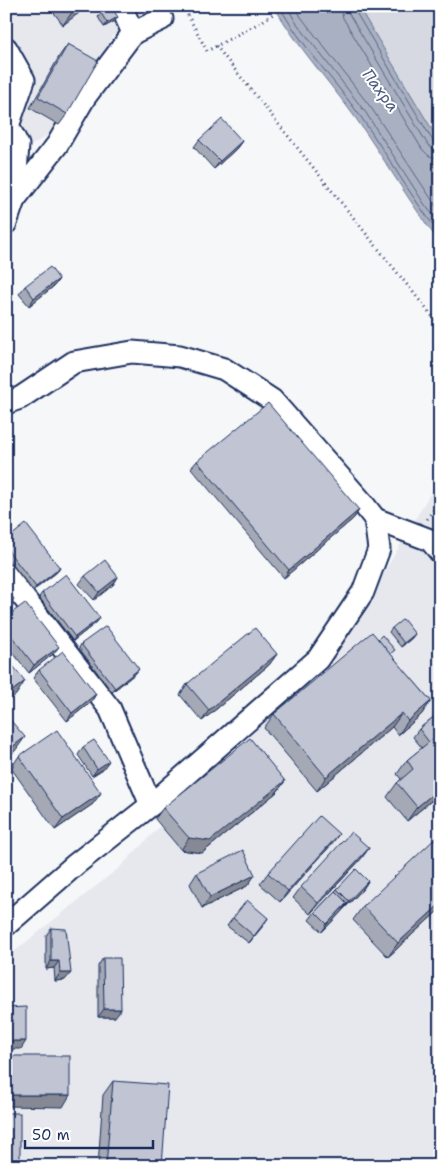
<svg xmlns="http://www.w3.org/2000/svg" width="446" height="1172" font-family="'Shantell Sans',sans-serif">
  <rect width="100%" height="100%" fill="#f6f7f9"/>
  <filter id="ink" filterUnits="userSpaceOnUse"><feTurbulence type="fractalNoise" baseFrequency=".02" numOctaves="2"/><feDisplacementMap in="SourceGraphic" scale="10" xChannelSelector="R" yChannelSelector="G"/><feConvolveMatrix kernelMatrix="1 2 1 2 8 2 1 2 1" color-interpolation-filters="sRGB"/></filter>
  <g filter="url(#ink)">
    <g fill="#e6e8ee">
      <path d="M 6,6 L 164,6 L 113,36 L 58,129 L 6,161 Z"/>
      <path d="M 440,477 L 440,1166 L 6,1166 L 6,958 L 120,867 L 346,637 Z"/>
    </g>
    <path fill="#d6d9e2" stroke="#7884a0" d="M 358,6 L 440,6 L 440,143 Z"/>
    <path fill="#a9b0c1" stroke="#707c99" d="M 274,6 L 358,6 L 440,143 L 440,243 C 410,203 385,160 357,120 C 329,81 297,47 274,6 Z"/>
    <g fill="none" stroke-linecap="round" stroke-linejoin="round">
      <g stroke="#546386" stroke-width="1">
        <path d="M 279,6 C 302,46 334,80 361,117 C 388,156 411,197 440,234"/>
        <path d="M 287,6 L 295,21 L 366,113 L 425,205 L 440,224"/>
        <path d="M 295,6 L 301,17 L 372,109 L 440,212"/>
        <path d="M 340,6 L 343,18 L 422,149 L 429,156 L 440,158"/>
        <path d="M 348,6 L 349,14 L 428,145 L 433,149 L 440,150"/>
        <path d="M 354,6 L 355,11 L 433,141 L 440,144"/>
      </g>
      <g stroke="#1b2f5e" stroke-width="25">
        <g id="minor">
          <path d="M 121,6 L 133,33"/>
          <path d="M 6,48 L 24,80 L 8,126"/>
          <path d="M 6,122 L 18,145 L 14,200"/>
          <path d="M 6,223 L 14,200 L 57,145 L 85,97 L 133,33 L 162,19"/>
          <path d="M 6,403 L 20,398 L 74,362 L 132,352 L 180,356 L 224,369 L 272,400 L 361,501 L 375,519 L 379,549 L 363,592 L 318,659 L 151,805 L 76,864 L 6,925"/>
          <path d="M 375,519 L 430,540 L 440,552"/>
          <path d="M 6,575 L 110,709 L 151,805"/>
        </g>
      </g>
      <g stroke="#1b2f5e" stroke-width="3" stroke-dasharray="1 4" stroke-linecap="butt">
        <path d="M 183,6 L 207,51 L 261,22 L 285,6"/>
        <path d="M 216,46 L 440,326"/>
        <path d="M 427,519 L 440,501"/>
      </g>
      <use href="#minor" stroke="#fff" stroke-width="21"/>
    </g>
    <g fill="#a5a9b5" stroke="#1b2f5e">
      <path d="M 49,6 L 88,6 L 63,25 Z"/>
      <path d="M 101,13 L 118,17 L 115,21 L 104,27 L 98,17 Z"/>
      <path d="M 68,44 L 67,114 L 59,125 L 30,108 L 60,55 Z"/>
      <path d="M 199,140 L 242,141 L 236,149 L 214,169 L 194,147 Z"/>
      <path d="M 59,279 L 54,286 L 29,306 L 19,294 L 25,286 Z"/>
      <path d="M 197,461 L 359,510 L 354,518 L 284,578 L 191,468 Z"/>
      <path d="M 6,540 L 60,568 L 57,572 L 33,591 L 6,556 Z"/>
      <path d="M 85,576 L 118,577 L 113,585 L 94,600 L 79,584 Z"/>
      <path d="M 42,593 L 97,622 L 73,641 L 39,597 Z"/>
      <path d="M 6,617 L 53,654 L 29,673 L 6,644 Z"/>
      <path d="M 392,628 L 412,638 L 401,647 L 389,632 Z"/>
      <path d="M 81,644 L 136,673 L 112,692 L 79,648 Z"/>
      <path d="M 277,654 L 269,665 L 202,721 L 180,695 L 187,684 Z"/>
      <path d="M 391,655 L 431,701 L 421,715 L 398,735 L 392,727 L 317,791 L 264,728 L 274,714 Z"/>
      <path d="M 39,670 L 96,694 L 91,702 L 67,721 L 33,678 Z"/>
      <path d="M 440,710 L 440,812 L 431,801 L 407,821 L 387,797 L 397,783 L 401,779 L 397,774 L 407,760 L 422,748 L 413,737 L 419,729 L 437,714 Z"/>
      <path d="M 83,747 L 103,769 L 92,776 L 78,755 Z"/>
      <path d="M 19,756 L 93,804 L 55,830 L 11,768 Z"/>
      <path d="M 285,781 L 277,792 L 202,853 L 181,850 L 155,819 L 163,808 Z"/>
      <path d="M 331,845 L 280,902 L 260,884 L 268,873 Z"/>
      <path d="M 369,848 L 361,859 L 310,914 L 293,898 L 301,887 Z"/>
      <path d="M 197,873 L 255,875 L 247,886 L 202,908 L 190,884 Z"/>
      <path d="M 368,881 L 363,889 L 322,932 L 309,920 L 315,912 L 337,889 Z"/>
      <path d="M 363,906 L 440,909 L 388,957 L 353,920 Z"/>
      <path d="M 233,918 L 268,918 L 249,943 L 227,926 Z"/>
      <path d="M 51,928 L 65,980 L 55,981 L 54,968 L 46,969 L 46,936 Z"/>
      <path d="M 103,958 L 115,1017 L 98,1017 L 98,966 Z"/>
      <path d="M 113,1081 L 162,1166 L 98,1166 L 103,1095 Z"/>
    </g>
    <g fill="#868994" stroke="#1b2f5e">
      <path d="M 79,6 L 88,6 L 63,25 L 73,11 Z"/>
      <path d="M 118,17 L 115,21 L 104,27 L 107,23 Z"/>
      <path d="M 242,141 L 236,149 L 214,169 L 220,161 Z"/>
      <path d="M 59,279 L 54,286 L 29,306 L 34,298 Z"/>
      <path d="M 359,510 L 354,518 L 284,578 L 289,570 Z"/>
      <path d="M 60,568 L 57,572 L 33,591 L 36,587 Z"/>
      <path d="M 118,577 L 113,585 L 94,600 L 99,592 Z"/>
      <path d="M 14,599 L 11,603 L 6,607 L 6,605 Z"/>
      <path d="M 100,618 L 97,622 L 73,641 L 75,637 Z"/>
      <path d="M 415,634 L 412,638 L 401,647 L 404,643 Z"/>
      <path d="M 59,647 L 53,654 L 29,673 L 34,665 Z"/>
      <path d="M 277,654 L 269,665 L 202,721 L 209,710 Z"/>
      <path d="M 139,669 L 136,673 L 112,692 L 115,688 Z"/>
      <path d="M 25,681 L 16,695 L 6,702 L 6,696 Z"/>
      <path d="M 96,694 L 91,702 L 67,721 L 72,713 Z"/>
      <path d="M 431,701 L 421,715 L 398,735 L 408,721 Z"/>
      <path d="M 402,713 L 392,727 L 317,791 L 326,777 Z"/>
      <path d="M 25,737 L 15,751 L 6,758 L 6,752 Z"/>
      <path d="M 109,761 L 103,769 L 92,776 L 97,769 Z"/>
      <path d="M 285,781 L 277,792 L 202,853 L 181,850 L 189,838 Z"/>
      <path d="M 440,788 L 431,801 L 407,821 L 417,807 Z"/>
      <path d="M 101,793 L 93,804 L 55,830 L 63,819 Z"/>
      <path d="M 339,834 L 331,845 L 280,902 L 288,891 Z"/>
      <path d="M 369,848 L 361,859 L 310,914 L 318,903 Z"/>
      <path d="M 255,875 L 247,886 L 202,908 L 210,897 Z"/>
      <path d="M 368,881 L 363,889 L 343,909 L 349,901 Z"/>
      <path d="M 347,903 L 342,911 L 322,932 L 327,924 Z"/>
      <path d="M 440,904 L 440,909 L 388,957 L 398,943 Z"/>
      <path d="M 268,918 L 263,926 L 249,943 L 254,936 Z"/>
      <path d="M 51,961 L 59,961 L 54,968 L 46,969 Z"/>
      <path d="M 60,973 L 71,973 L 65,980 L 55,981 Z"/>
      <path d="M 104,1009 L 121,1009 L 115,1017 L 98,1017 Z"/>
      <path d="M 6,1041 L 26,1041 L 21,1049 L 6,1049 Z"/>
      <path d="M 6,1095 L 70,1095 L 63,1107 L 6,1106 Z"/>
    </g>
    <g fill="#c0c4d3" stroke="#1b2f5e">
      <path d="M 70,6 L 79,6 L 73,11 Z"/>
      <path d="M 111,7 L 118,17 L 107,23 L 101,13 Z"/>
      <path d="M 68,44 L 98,61 L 67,114 L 38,97 Z"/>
      <path d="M 222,119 L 242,141 L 220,161 L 199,140 Z"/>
      <path d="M 50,267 L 59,279 L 34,298 L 25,286 Z"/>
      <path d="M 268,403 L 359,510 L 289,570 L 197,461 Z"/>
      <path d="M 26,524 L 60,568 L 36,587 L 6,548 L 6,540 Z"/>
      <path d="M 105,560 L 118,577 L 99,592 L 85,576 Z"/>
      <path d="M 66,574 L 100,618 L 75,637 L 42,593 Z"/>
      <path d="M 6,589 L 14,599 L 6,605 Z"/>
      <path d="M 25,603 L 59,647 L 34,665 L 6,629 L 6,617 Z"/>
      <path d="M 403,619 L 415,634 L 404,643 L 392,628 Z"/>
      <path d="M 106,626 L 139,669 L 115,688 L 81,644 Z"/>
      <path d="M 255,628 L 277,654 L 209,710 L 187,684 Z"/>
      <path d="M 372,632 L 431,701 L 408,721 L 402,713 L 326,777 L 274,714 Z"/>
      <path d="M 382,635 L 395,650 L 390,654 L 378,639 Z"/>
      <path d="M 63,651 L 96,694 L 72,713 L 39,670 Z"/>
      <path d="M 6,657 L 25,681 L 6,696 Z"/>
      <path d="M 437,714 L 440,718 L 440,743 L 435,737 L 429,742 L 419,729 Z"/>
      <path d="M 6,715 L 25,737 L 6,752 Z"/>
      <path d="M 57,730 L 101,793 L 63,819 L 19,756 Z"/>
      <path d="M 435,737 L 440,743 L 440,788 L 417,807 L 397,783 L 413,769 L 407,760 Z"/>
      <path d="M 250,738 L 285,781 L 210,841 L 189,838 L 163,808 Z"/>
      <path d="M 94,740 L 109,761 L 97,769 L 83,747 Z"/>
      <path d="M 319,816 L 339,834 L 288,891 L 268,873 Z"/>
      <path d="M 351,832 L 369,848 L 318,903 L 301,887 Z"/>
      <path d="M 440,834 L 440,904 L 398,943 L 363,906 Z"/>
      <path d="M 243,850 L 255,875 L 210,897 L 197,873 Z"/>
      <path d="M 356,869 L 368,881 L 349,901 L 337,889 Z"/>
      <path d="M 335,891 L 347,903 L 327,924 L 315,912 Z"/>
      <path d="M 247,900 L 268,918 L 254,936 L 233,918 Z"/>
      <path d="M 51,928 L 66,929 L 71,973 L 60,973 L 59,961 L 51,961 Z"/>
      <path d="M 103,958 L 120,958 L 121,1009 L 104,1009 Z"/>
      <path d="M 26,1007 L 26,1041 L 6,1041 L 6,1008 Z"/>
      <rect x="6" y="1056" width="64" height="39"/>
      <path d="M 113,1081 L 168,1085 L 162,1166 L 106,1166 Z"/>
      <rect x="6" y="1113" width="14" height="53"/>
    </g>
  </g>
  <g text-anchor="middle" stroke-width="4" stroke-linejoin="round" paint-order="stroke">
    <g font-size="16" font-style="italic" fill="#4d5c81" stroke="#fff">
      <text transform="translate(381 90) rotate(53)" y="6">Пахра</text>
    </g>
  </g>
  <rect width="446" height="1172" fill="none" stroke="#fff" stroke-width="25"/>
  <rect x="12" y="12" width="421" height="1147" fill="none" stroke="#1b2f5e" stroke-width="2" filter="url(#ink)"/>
  <path d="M25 1140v8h128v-8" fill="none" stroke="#1b2f5e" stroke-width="2.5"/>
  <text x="32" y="1140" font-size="15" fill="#1b2f5e" stroke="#ffffff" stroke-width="4" paint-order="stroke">50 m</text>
</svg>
